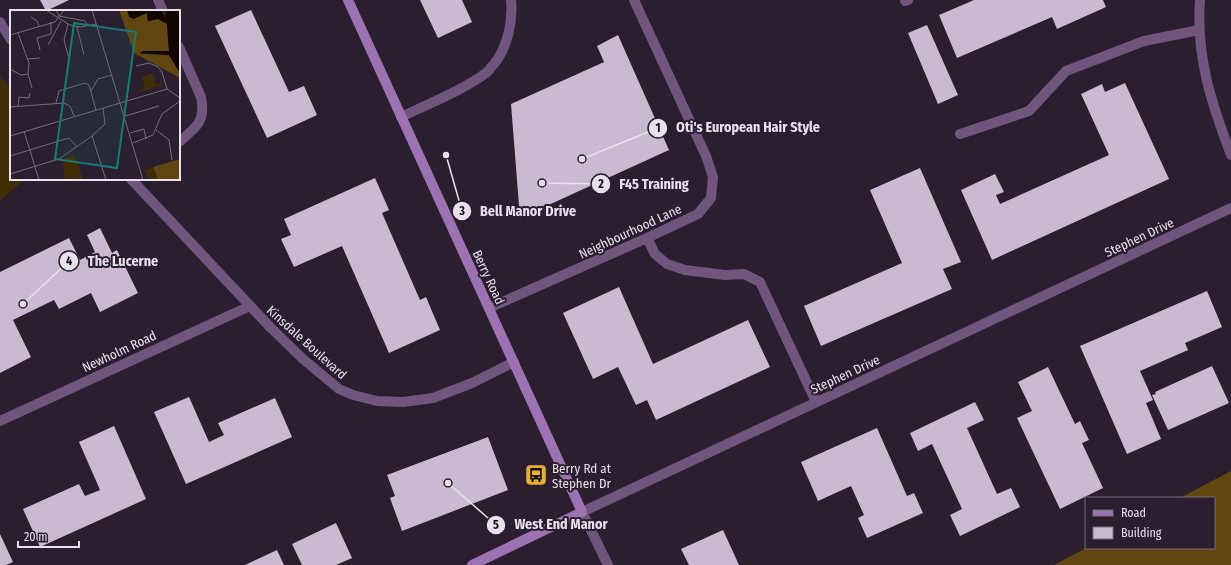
<svg xmlns="http://www.w3.org/2000/svg" width="1231" height="565" font-family="'Fira Sans Condensed',sans-serif">
  <rect width="100%" height="100%" fill="#2a1e2f"/>
  <path fill="#412d05" d="M 0,76 L 11,89 L 11,179 L 25,179 L 0,201 Z"/>
  <path fill="#614612" d="M 1231,471 L 1231,565 L 1054,565 L 1086,548 L 1214,548 L 1214,498 L 1180,498 Z"/>
  <g fill="#c9bad1">
    <path d="M 40,0 L 69,0 L 46,11 Z"/>
    <path d="M 420,0 L 462,0 L 472,22 L 438,38 Z"/>
    <path d="M 974,0 L 1103,0 L 1106,7 L 1057,29 L 1052,17 L 957,58 L 939,15 Z"/>
    <path d="M 251,10 L 289,92 L 304,86 L 317,115 L 267,138 L 215,26 Z"/>
    <path d="M 927,25 L 958,95 L 938,104 L 908,33 Z"/>
    <path d="M 618,35 L 669,150 L 520,218 L 511,104 L 604,62 L 597,46 Z"/>
    <path d="M 1125,83 L 1169,179 L 992,260 L 961,190 L 995,174 L 1004,192 L 996,195 L 1000,204 L 1109,155 L 1081,94 L 1102,84 L 1105,92 Z"/>
    <path d="M 920,168 L 961,262 L 943,269 L 952,289 L 821,346 L 804,306 L 902,263 L 870,190 Z"/>
    <path d="M 375,178 L 389,210 L 382,213 L 420,300 L 426,297 L 440,330 L 389,353 L 342,246 L 294,267 L 281,239 L 291,235 L 284,219 Z"/>
    <path d="M 100,228 L 112,253 L 117,250 L 138,293 L 100,312 L 91,293 L 59,309 L 54,300 L 13,320 L 31,357 L 0,373 L 0,272 L 69,238 L 80,260 L 95,252 L 87,235 Z"/>
    <path d="M 619,287 L 653,364 L 748,320 L 770,367 L 656,420 L 647,400 L 636,405 L 618,367 L 593,379 L 563,313 Z"/>
    <path d="M 1207,291 L 1222,327 L 1185,343 L 1188,350 L 1140,371 L 1153,400 L 1146,403 L 1161,439 L 1127,454 L 1080,346 Z"/>
    <path d="M 1212,366 L 1229,403 L 1168,430 L 1152,395 L 1156,394 L 1155,392 Z"/>
    <path d="M 1048,367 L 1075,424 L 1080,421 L 1089,440 L 1082,443 L 1103,488 L 1060,509 L 1017,418 L 1032,411 L 1018,382 Z"/>
    <path d="M 189,397 L 209,442 L 224,435 L 218,423 L 275,398 L 292,437 L 186,484 L 154,412 Z"/>
    <path d="M 975,402 L 984,420 L 967,428 L 997,494 L 1011,488 L 1020,507 L 960,536 L 950,515 L 962,509 L 932,444 L 918,451 L 910,433 Z"/>
    <path d="M 114,426 L 146,499 L 40,547 L 23,509 L 79,484 L 85,496 L 100,490 L 79,442 Z"/>
    <path d="M 877,428 L 907,496 L 914,493 L 923,513 L 867,538 L 858,518 L 864,515 L 851,486 L 818,501 L 801,462 Z"/>
    <path d="M 488,437 L 508,490 L 402,531 L 390,498 L 395,496 L 387,475 Z"/>
    <path d="M 336,523 L 352,558 L 336,565 L 302,565 L 292,544 Z"/>
    <path d="M 723,530 L 739,565 L 689,565 L 681,549 Z"/>
    <path d="M 0,534 L 13,562 L 6,565 L 0,565 Z"/>
    <path d="M 277,550 L 284,565 L 245,565 Z"/>
  </g>
  <g fill="none" stroke-linecap="round" stroke-linejoin="round">
    <g stroke="#70567e" stroke-width="10">
      <path d="M 158,0 L 163,11"/>
      <path d="M 905,1 L 908,0"/>
      <path d="M 179,47 L 201,97 C 206,121 197,127 179,142"/>
      <path d="M 960,134 L 1029,111 L 1066,71 L 1144,41 L 1199,30"/>
      <path d="M 647,238 L 655,254 L 667,264 L 685,270 L 725,275 L 744,274 L 760,282 L 816,402"/>
      <path d="M 489,308 L 647,238 L 698,214 L 711,198 L 713,177 L 706,156 L 634,0"/>
    </g>
    <g stroke="#70567e" stroke-width="10">
      <path d="M 1200,0 C 1196,57 1211,102 1231,155"/>
      <path d="M 0,22 L 11,40"/>
      <path d="M 401,117 C 428,104 463,90 486,73 C 489,71 491,67 494,64 C 508,46 513,22 511,0"/>
      <path d="M 131,179 L 270,327 L 303,359 L 339,389 L 353,395 L 377,401 L 403,402 L 433,398 L 472,383 L 514,362"/>
      <path d="M 0,421 L 250,306"/>
      <path d="M 608,565 L 582,512 L 1231,208"/>
    </g>
    <path stroke="#9c72b2" stroke-width="10" d="M 348,0 L 582,512 L 472,565"/>
  </g>
  <defs>
    <g id="bus-square" transform="scale(1.15)"><rect x="-9" y="-9" width="18" height="18" rx="4" fill="#e8ac37" stroke="#2a1e2f"/><path d="M-5-6H5V4H4V6H2V4H-2V6H-4V4H-5ZM-3.5-4V0h7V-4ZM-3.5 1.2v1.5H-2V1.2ZM2 1.2v1.5H3.5V1.2Z" fill="#111"/></g>
  </defs>
  <g fill-rule="evenodd">
    <use href="#bus-square" x="536" y="475"/>
  </g>
  <g text-anchor="middle" stroke-width="4" stroke-linejoin="round" paint-order="stroke">
    <g font-size="13" fill="#e8e0ec" stroke="#2a1e2f">
      <text transform="translate(630 231) rotate(-25)" y="5">Neighbourhood Lane</text>
      <text transform="translate(1139 237) rotate(-25)" y="5">Stephen Drive</text>
      <text transform="translate(489 277) rotate(65)" y="5">Berry Road</text>
      <text transform="translate(307 342) rotate(42)" y="5">Kinsdale Boulevard</text>
      <text transform="translate(119 351) rotate(-25)" y="5">Newholm Road</text>
      <text transform="translate(845 374) rotate(-25)" y="5">Stephen Drive</text>
    </g>
    <g font-size="13" fill="#e8e0ec" stroke="#2a1e2f" text-anchor="start">
      <text x="552" y="473">Berry Rd at<tspan x="552" dy="15">Stephen Dr</tspan></text>
    </g>
  </g>
  <g transform="translate(10 10)">
    <rect width="170" height="170" fill="#2a1e2f"/>
    <path d="M 143,63 L 146,75 L 152,73 L 152,75 L 130,82 L 129,80 L 135,78 L 132,67 ZM 62,144 L 67,152 L 73,170 L 55,170 L 53,151 ZM 170,149 L 170,170 L 138,170 L 135,160 Z" fill="#412d05"/>
    <path d="M 109,0 L 137,3 L 138,11 L 148,9 L 157,14 L 159,41 L 133,41 L 130,44 L 159,45 L 170,63 L 170,68 L 124,43 ZM 170,149 L 170,170 L 145,170 L 148,168 L 143,157 Z" fill="#614612"/>
    <path d="M 117,0 L 151,0 L 155,8 L 157,0 L 170,0 L 170,63 L 159,45 L 130,43 L 133,41 L 159,41 L 157,14 L 148,9 L 138,11 L 137,3 L 124,9 L 119,7 Z" fill="#110700"/>
    <path fill="none" stroke="#766c7b" stroke-width="1" d="M 36,0 L 60,15 L 70,17 L 86,14M 46,0 L 49,6 L 75,11 L 79,16M 82,0 L 133,170M 21,7 L 27,11 L 29,16M 58,14 L 54,30 L 59,49M 67,17 L 74,45M 8,23 L 19,53 L 18,64 L 22,78M 0,25 L 45,12 L 54,0M 38,35 L 51,11M 30,40 L 27,28 L 41,24 L 41,12M 17,49 L 30,48M 126,56 L 139,53 L 148,57 L 152,62 L 157,79M 0,59 L 11,65 L 18,64M 157,79 L 170,88M 81,81 L 88,69 L 102,65M 46,93 L 49,81 L 75,73 L 79,75 L 86,100M 8,96 L 9,87 L 19,88 L 20,83M 0,97 L 54,93 L 60,96 L 64,106M 115,106 L 149,96M 146,120 L 159,130 L 162,150M 14,121 L 29,170M 120,123 L 134,119 L 136,129M 0,126 L 157,79M 82,126 L 96,170M 123,133 L 143,125 L 152,104 L 170,91M 0,146 L 59,128 L 67,137M 0,164 L 49,149 L 82,126 L 95,114 L 93,98"/>
    <path fill="#1a7b74" fill-opacity="0.15" stroke="#1a7b74" stroke-width="2" d="M 64,13 L 126,22 L 107,158 L 45,149 Z"/>
    <rect width="170" height="170" fill="none" stroke="#e8e0ec" stroke-width="2"/>
  </g>
  <path fill="none" stroke="#e8e0ec" stroke-width="1.5" d="M582 159L658 128M542 183L601 184M446 155L462 211M23 304L69 261M448 483L496 525"/>
  <g fill="#e8e0ec" stroke="#2a1e2f" stroke-width="1.5">
    <circle cx="582" cy="159" r="4"/>
    <circle cx="542" cy="183" r="4"/>
    <circle cx="446" cy="155" r="4"/>
    <circle cx="23" cy="304" r="4"/>
    <circle cx="448" cy="483" r="4"/>
    <circle cx="658" cy="128" r="10"/>
    <circle cx="601" cy="184" r="10"/>
    <circle cx="462" cy="211" r="10"/>
    <circle cx="69" cy="261" r="10"/>
    <circle cx="496" cy="525" r="10"/>
  </g>
  <g font-size="12" text-anchor="middle" font-weight="bold" fill="#111">
    <text x="658" y="132">1</text>
    <text x="601" y="188">2</text>
    <text x="462" y="215">3</text>
    <text x="69" y="265">4</text>
    <text x="496" y="529">5</text>
  </g>
  <g font-size="14" text-anchor="middle" font-weight="bold" fill="#e8e0ec" stroke="#2a1e2f" stroke-width="4" stroke-linejoin="round" paint-order="stroke">
    <text x="748" y="132">Oti's European Hair Style</text>
    <text x="654" y="189">F45 Training</text>
    <text x="528" y="216">Bell Manor Drive</text>
    <text x="123" y="266">The Lucerne</text>
    <text x="561" y="529">West End Manor</text>
  </g>
  <rect x="1085" y="497" width="130" height="52" fill="#2a1e2f" stroke="#766c7b"/>
  <rect x="1093" y="510" width="20" height="6" fill="#9c72b2" stroke="#766c7b"/>
  <text x="1121" y="517" font-size="12" fill="#e8e0ec">Road</text>
  <rect x="1093" y="527" width="20" height="12" fill="#c9bad1" stroke="#766c7b"/>
  <text x="1121" y="537" font-size="12" fill="#e8e0ec">Building</text>
  <path d="M18 541v6h61v-6" fill="none" stroke="#e8e0ec" stroke-width="2"/>
  <text x="24" y="541" font-size="12" fill="#e8e0ec" stroke="#2a1e2f" stroke-width="3" paint-order="stroke">20 m</text>
</svg>
